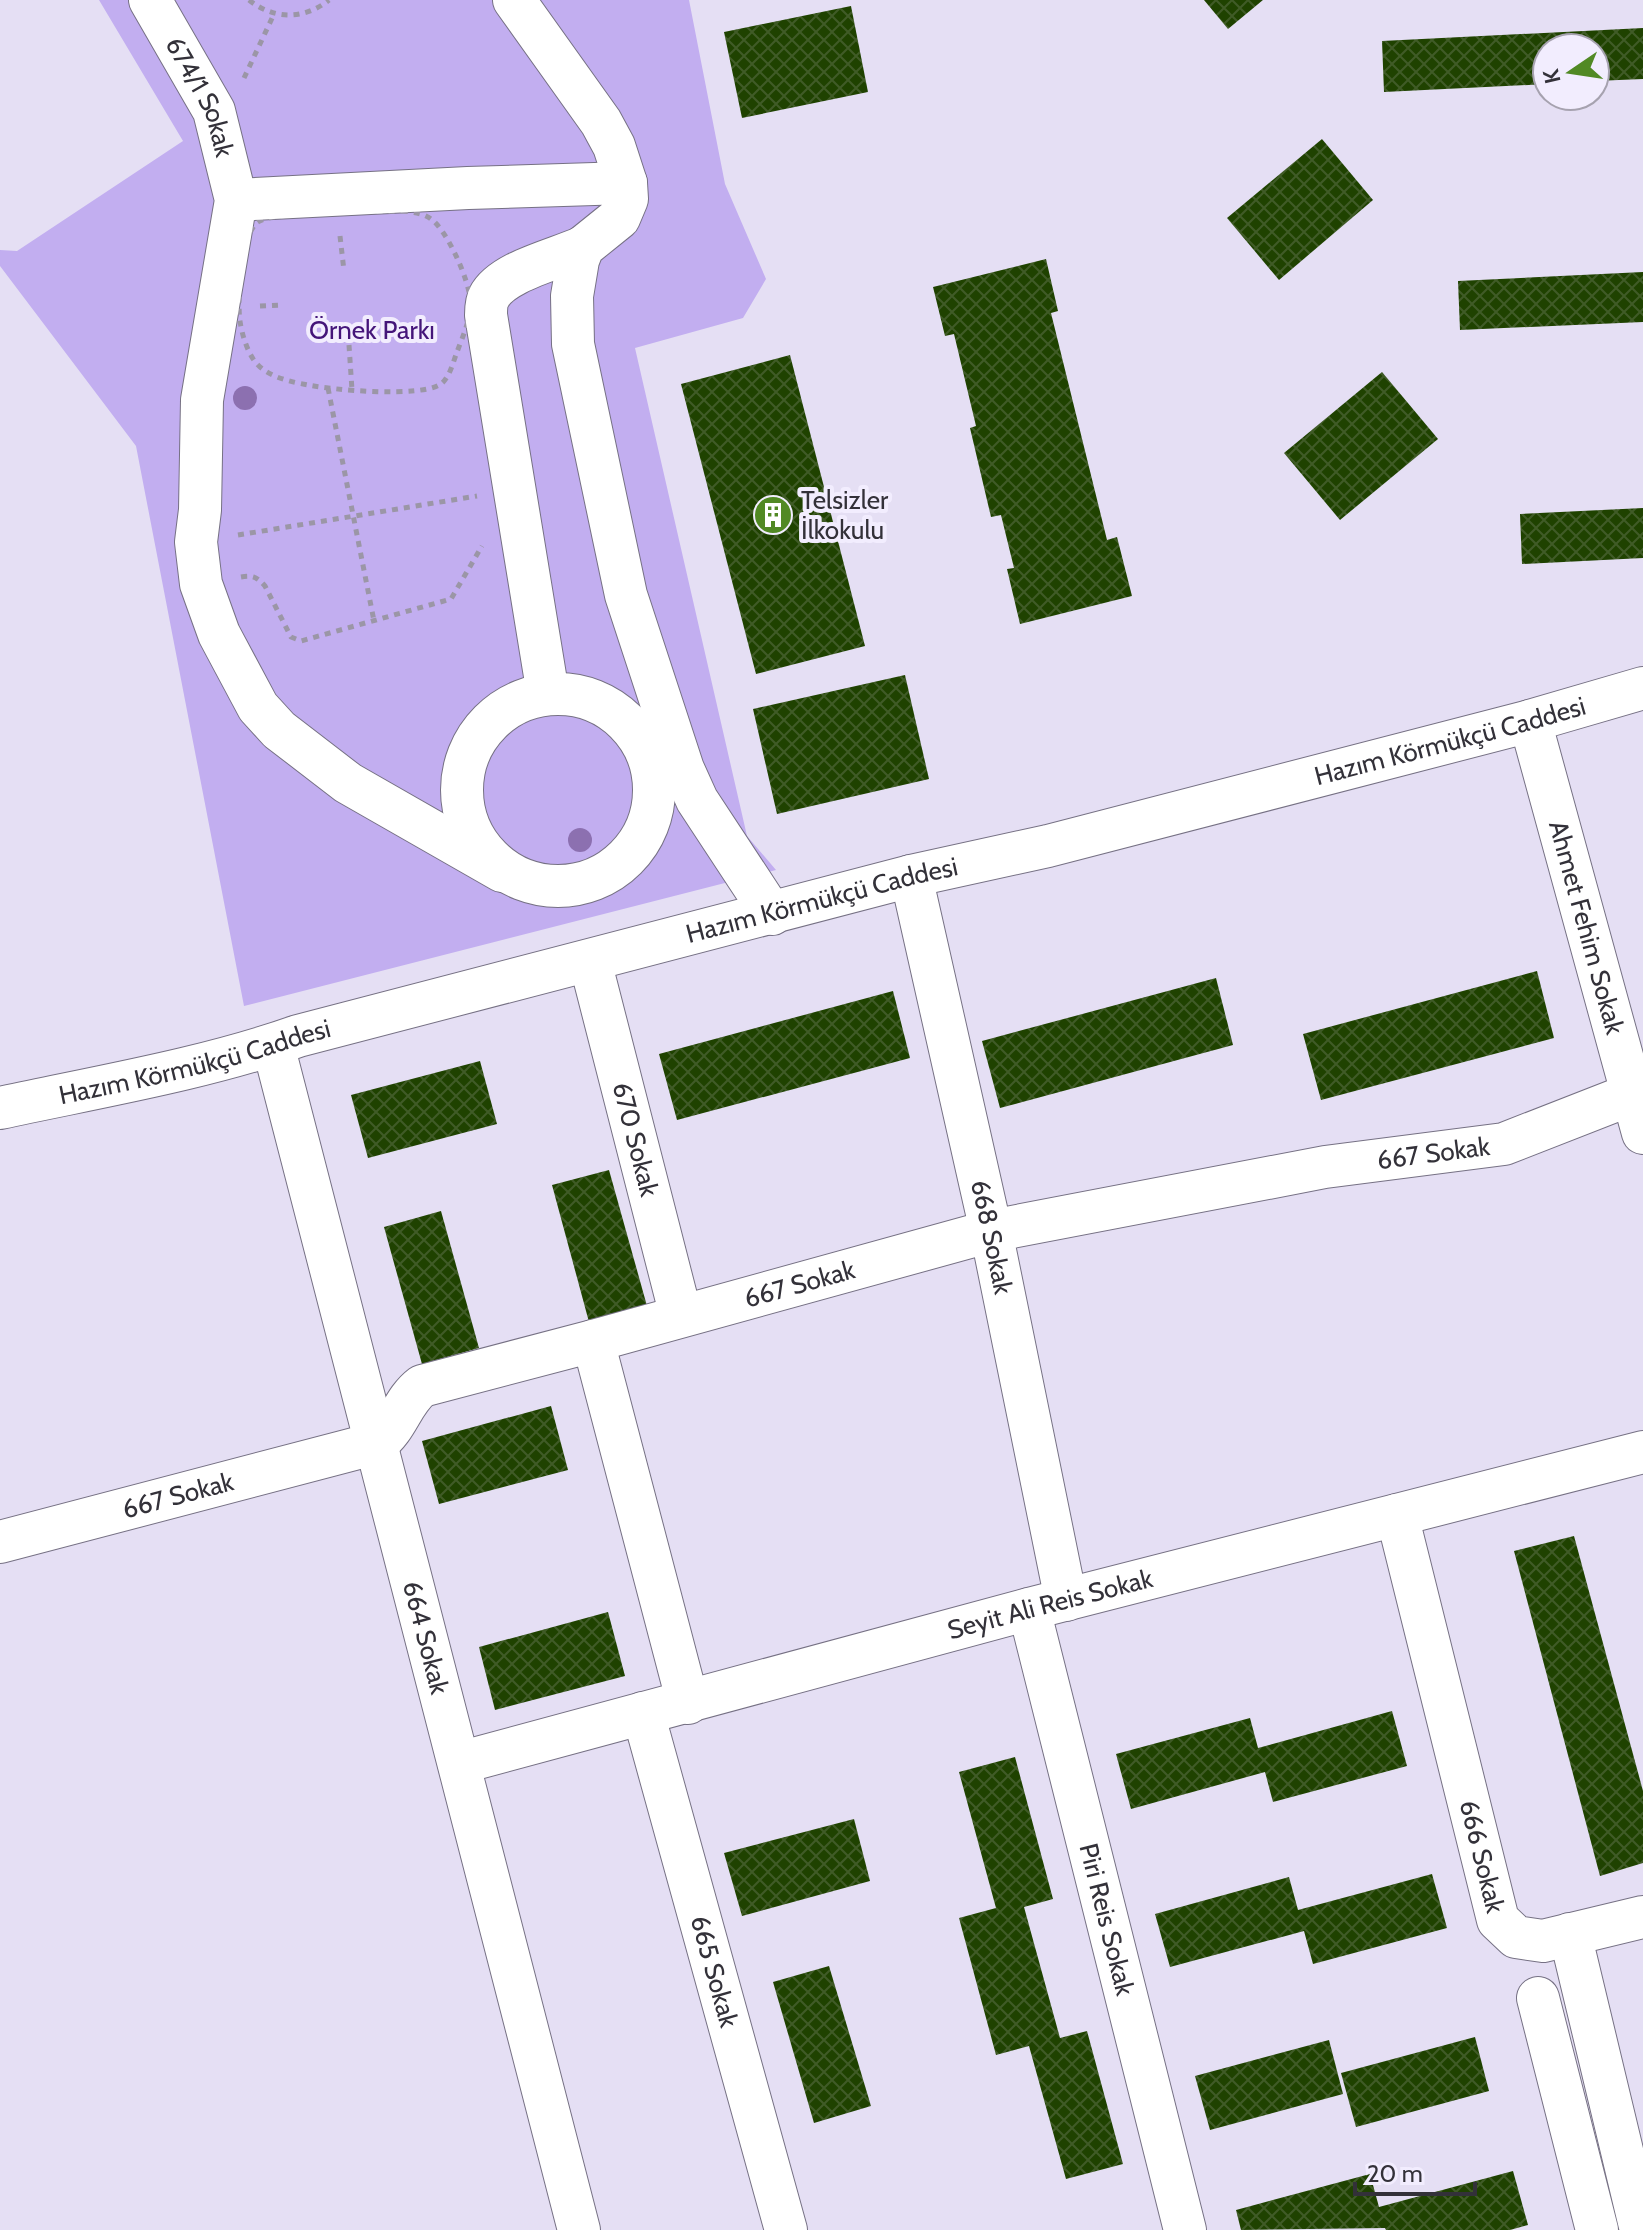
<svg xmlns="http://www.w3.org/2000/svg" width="1643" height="2230" font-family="Cabin,sans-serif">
  <defs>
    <pattern id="building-cross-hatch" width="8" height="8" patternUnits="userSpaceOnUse" patternTransform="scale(2)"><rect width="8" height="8" fill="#1f4200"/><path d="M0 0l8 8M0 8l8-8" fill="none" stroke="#405b27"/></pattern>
  </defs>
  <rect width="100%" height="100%" fill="#e5dff4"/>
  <path fill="#c2aef0" d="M 99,0 L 689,0 L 725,184 L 766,279 L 743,318 L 635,348 L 747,836 L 776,870 L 244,1006 L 136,446 L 0,266 L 0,250 L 17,251 L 183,141 Z"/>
  <g fill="url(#building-cross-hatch)">
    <path d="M 1204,0 L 1263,0 L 1228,29 Z"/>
    <path d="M 851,6 L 868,92 L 742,118 L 724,32 Z"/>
    <path d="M 1643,28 L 1643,79 L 1595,81 L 1595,48 L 1547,48 L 1547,84 L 1384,92 L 1382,41 Z"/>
    <path d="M 1322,139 L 1373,200 L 1279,280 L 1227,218 Z"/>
    <path d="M 1046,259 L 1058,311 L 1051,313 L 1107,540 L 1117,537 L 1132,596 L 1020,624 L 1007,569 L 1014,568 L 1001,515 L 991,517 L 970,428 L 976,426 L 954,334 L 945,336 L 933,287 Z"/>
    <path d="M 1643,272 L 1643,322 L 1460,330 L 1458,281 Z"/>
    <path d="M 790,355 L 865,646 L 756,674 L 681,384 Z"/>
    <path d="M 1382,372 L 1438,439 L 1340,520 L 1284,453 Z"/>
    <path d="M 1643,508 L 1643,558 L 1522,564 L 1520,514 Z"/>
    <path d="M 905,675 L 929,779 L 777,814 L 753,709 Z"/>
    <path d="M 1537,971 L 1554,1038 L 1321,1100 L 1303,1034 Z"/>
    <path d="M 1216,978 L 1233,1045 L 1000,1108 L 982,1041 Z"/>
    <path d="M 893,991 L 910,1058 L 677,1120 L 659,1054 Z"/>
    <path d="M 480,1061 L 497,1124 L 368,1158 L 351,1095 Z"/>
    <path d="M 609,1170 L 647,1306 L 589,1322 L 552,1185 Z"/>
    <path d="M 441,1211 L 479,1348 L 422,1364 L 384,1227 Z"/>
    <path d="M 551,1406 L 568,1470 L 439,1504 L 422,1441 Z"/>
    <path d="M 1574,1536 L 1643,1791 L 1643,1863 L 1600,1876 L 1514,1551 Z"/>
    <path d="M 608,1612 L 625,1676 L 495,1710 L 479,1647 Z"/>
    <path d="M 1392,1711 L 1407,1766 L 1273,1802 L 1265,1772 L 1131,1809 L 1116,1754 L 1250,1718 L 1258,1748 Z"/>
    <path d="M 1015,1757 L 1053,1899 L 1024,1907 L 1060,2038 L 1087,2031 L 1123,2164 L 1066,2179 L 1029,2046 L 996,2055 L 959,1918 L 996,1908 L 959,1772 Z"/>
    <path d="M 854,1819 L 870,1881 L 742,1916 L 724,1853 Z"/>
    <path d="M 1432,1874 L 1447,1928 L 1313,1964 L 1304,1931 L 1170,1967 L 1155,1914 L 1289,1877 L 1298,1910 Z"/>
    <path d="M 829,1966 L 871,2106 L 814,2123 L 773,1982 Z"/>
    <path d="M 1475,2037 L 1489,2091 L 1356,2127 L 1341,2073 Z"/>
    <path d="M 1329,2040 L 1343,2094 L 1210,2130 L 1195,2076 Z"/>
    <path d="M 1513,2171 L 1528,2225 L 1510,2230 L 1386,2230 L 1385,2228 L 1241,2230 L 1236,2210 L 1370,2174 L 1379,2207 Z"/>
  </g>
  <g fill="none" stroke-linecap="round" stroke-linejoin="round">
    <g stroke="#767184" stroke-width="44">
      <g id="minor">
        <path id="s1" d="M 150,0 L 214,111 L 236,200 L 202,400 L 200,510 L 196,542 L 201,584 L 219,634 L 258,707 L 279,730 L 348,783 L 502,871"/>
        <path d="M 514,0 L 601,122 L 614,146 L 626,183 L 627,199 L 619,218 L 583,247 L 578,260 L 572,296 L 573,344 L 626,595 L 683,769 L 697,800 L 772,914"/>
        <path d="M 236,200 L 468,188 L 626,183"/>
        <circle cx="558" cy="790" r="96"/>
        <path d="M 548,694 L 486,315 C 486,310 486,302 489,297 C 502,271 558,259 583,247"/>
        <path id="s2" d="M 1530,721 L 1643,1133"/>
        <path id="s3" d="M 911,876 L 991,1231 L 1066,1600"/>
        <path id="s4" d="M 590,961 L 681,1316"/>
        <path id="s5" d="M 273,1045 L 579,2230"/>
        <path id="s6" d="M 0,1108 C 97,1087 205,1069 298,1036 L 911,876 L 1048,846 L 1530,721 L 1643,688"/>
        <path d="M 593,1341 L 688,1703"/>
        <path id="s7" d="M 1397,1515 L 1498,1920 L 1516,1937 L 1543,1941 L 1643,1917"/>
        <path id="s8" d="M 0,1542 L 377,1443 C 398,1428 402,1401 422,1386 L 593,1341 L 991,1231 L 1325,1167 L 1504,1144 L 1632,1094"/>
        <path id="s9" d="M 1029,1609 L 1185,2230"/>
        <path id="s10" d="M 643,1713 L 786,2230"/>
        <path id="s11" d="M 459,1763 L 1029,1609 L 1643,1452"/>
        <path d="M 1570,1934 L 1641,2230"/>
        <path d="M 1538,1998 L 1597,2230"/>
      </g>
    </g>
    <g stroke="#9b96a6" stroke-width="5" stroke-dasharray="6 6" stroke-linecap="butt">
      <path d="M 249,0 C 274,20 304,20 329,0"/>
      <path d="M 244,78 L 274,14"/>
      <path d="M 402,211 C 412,212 423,213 431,219 C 447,230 469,280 470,299 C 472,316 463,336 457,352 C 453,362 450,377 441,384 C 420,398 334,390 308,385 C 292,382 271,378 258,365 C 248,355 242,335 240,321 C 237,302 241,233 258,222 C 277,210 375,212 402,211 Z"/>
      <path d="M 340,236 L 344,271"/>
      <path d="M 260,306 L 283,305"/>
      <path d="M 349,345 L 352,390"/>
      <path d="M 328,388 L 374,621"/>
      <path d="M 238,535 L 477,496"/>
      <path d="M 241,577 C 253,575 257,577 265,586 L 291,637 L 301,641 L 451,599 L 482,546"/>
    </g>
    <use href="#minor" stroke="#fff" stroke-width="42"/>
  </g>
  <g fill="#8c70b0">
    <circle cx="245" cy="398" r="12"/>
    <circle cx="580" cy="840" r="12"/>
  </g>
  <defs>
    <g id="building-disc" transform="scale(2)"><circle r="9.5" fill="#518924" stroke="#f2edfe"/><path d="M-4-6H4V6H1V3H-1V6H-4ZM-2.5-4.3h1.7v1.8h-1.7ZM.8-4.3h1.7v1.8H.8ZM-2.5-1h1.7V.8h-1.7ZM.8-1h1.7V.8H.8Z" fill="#fff"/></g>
  </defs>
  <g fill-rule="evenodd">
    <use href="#building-disc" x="773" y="515"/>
  </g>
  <g text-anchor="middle" stroke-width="8" stroke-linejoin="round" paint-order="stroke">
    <g font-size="26" fill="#333139" stroke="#f2edfe">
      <text dy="9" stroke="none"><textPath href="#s1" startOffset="110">674/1 Sokak</textPath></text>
      <text dy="9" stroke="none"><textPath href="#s6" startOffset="1496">Hazım Körmükçü Caddesi</textPath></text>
      <text dy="9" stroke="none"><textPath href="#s6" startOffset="848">Hazım Körmükçü Caddesi</textPath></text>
      <text dy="9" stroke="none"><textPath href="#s2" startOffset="214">Ahmet Fehim Sokak</textPath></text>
      <text dy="9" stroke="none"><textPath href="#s6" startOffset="200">Hazım Körmükçü Caddesi</textPath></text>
      <text dy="9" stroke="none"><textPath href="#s4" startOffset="184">670 Sokak</textPath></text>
      <text dy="9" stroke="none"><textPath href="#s8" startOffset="1502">667 Sokak</textPath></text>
      <text dy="9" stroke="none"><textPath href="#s3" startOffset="370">668 Sokak</textPath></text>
      <text dy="9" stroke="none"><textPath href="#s8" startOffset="854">667 Sokak</textPath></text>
      <text dy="9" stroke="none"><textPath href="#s8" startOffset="184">667 Sokak</textPath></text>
      <text dy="9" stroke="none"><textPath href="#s11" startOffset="612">Seyit Ali Reis Sokak</textPath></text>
      <text dy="9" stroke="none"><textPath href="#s5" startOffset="612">664 Sokak</textPath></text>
      <text dy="9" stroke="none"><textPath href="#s7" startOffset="352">666 Sokak</textPath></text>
      <text dy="9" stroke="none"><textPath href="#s9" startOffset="320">Piri Reis Sokak</textPath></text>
      <text dy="9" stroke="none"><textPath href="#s10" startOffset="268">665 Sokak</textPath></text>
    </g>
    <g font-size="26" fill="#441579" stroke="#f2edfe">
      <text x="372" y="339">Örnek Parkı</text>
    </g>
    <g font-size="26" fill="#333139" stroke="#f2edfe" text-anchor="start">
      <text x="801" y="509">Telsizler<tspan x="801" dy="30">İlkokulu</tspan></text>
    </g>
  </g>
  <g transform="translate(1571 72) rotate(257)"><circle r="38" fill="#f2edfe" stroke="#a6a2af" stroke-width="2"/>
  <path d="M0-6L14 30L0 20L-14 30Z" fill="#518924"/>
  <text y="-12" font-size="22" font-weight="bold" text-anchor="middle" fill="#333139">K</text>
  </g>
  <path d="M1355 2182v12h120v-12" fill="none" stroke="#333139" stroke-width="4"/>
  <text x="1367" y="2182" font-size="24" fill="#333139" stroke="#f2edfe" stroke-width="6" paint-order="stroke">20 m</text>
</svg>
